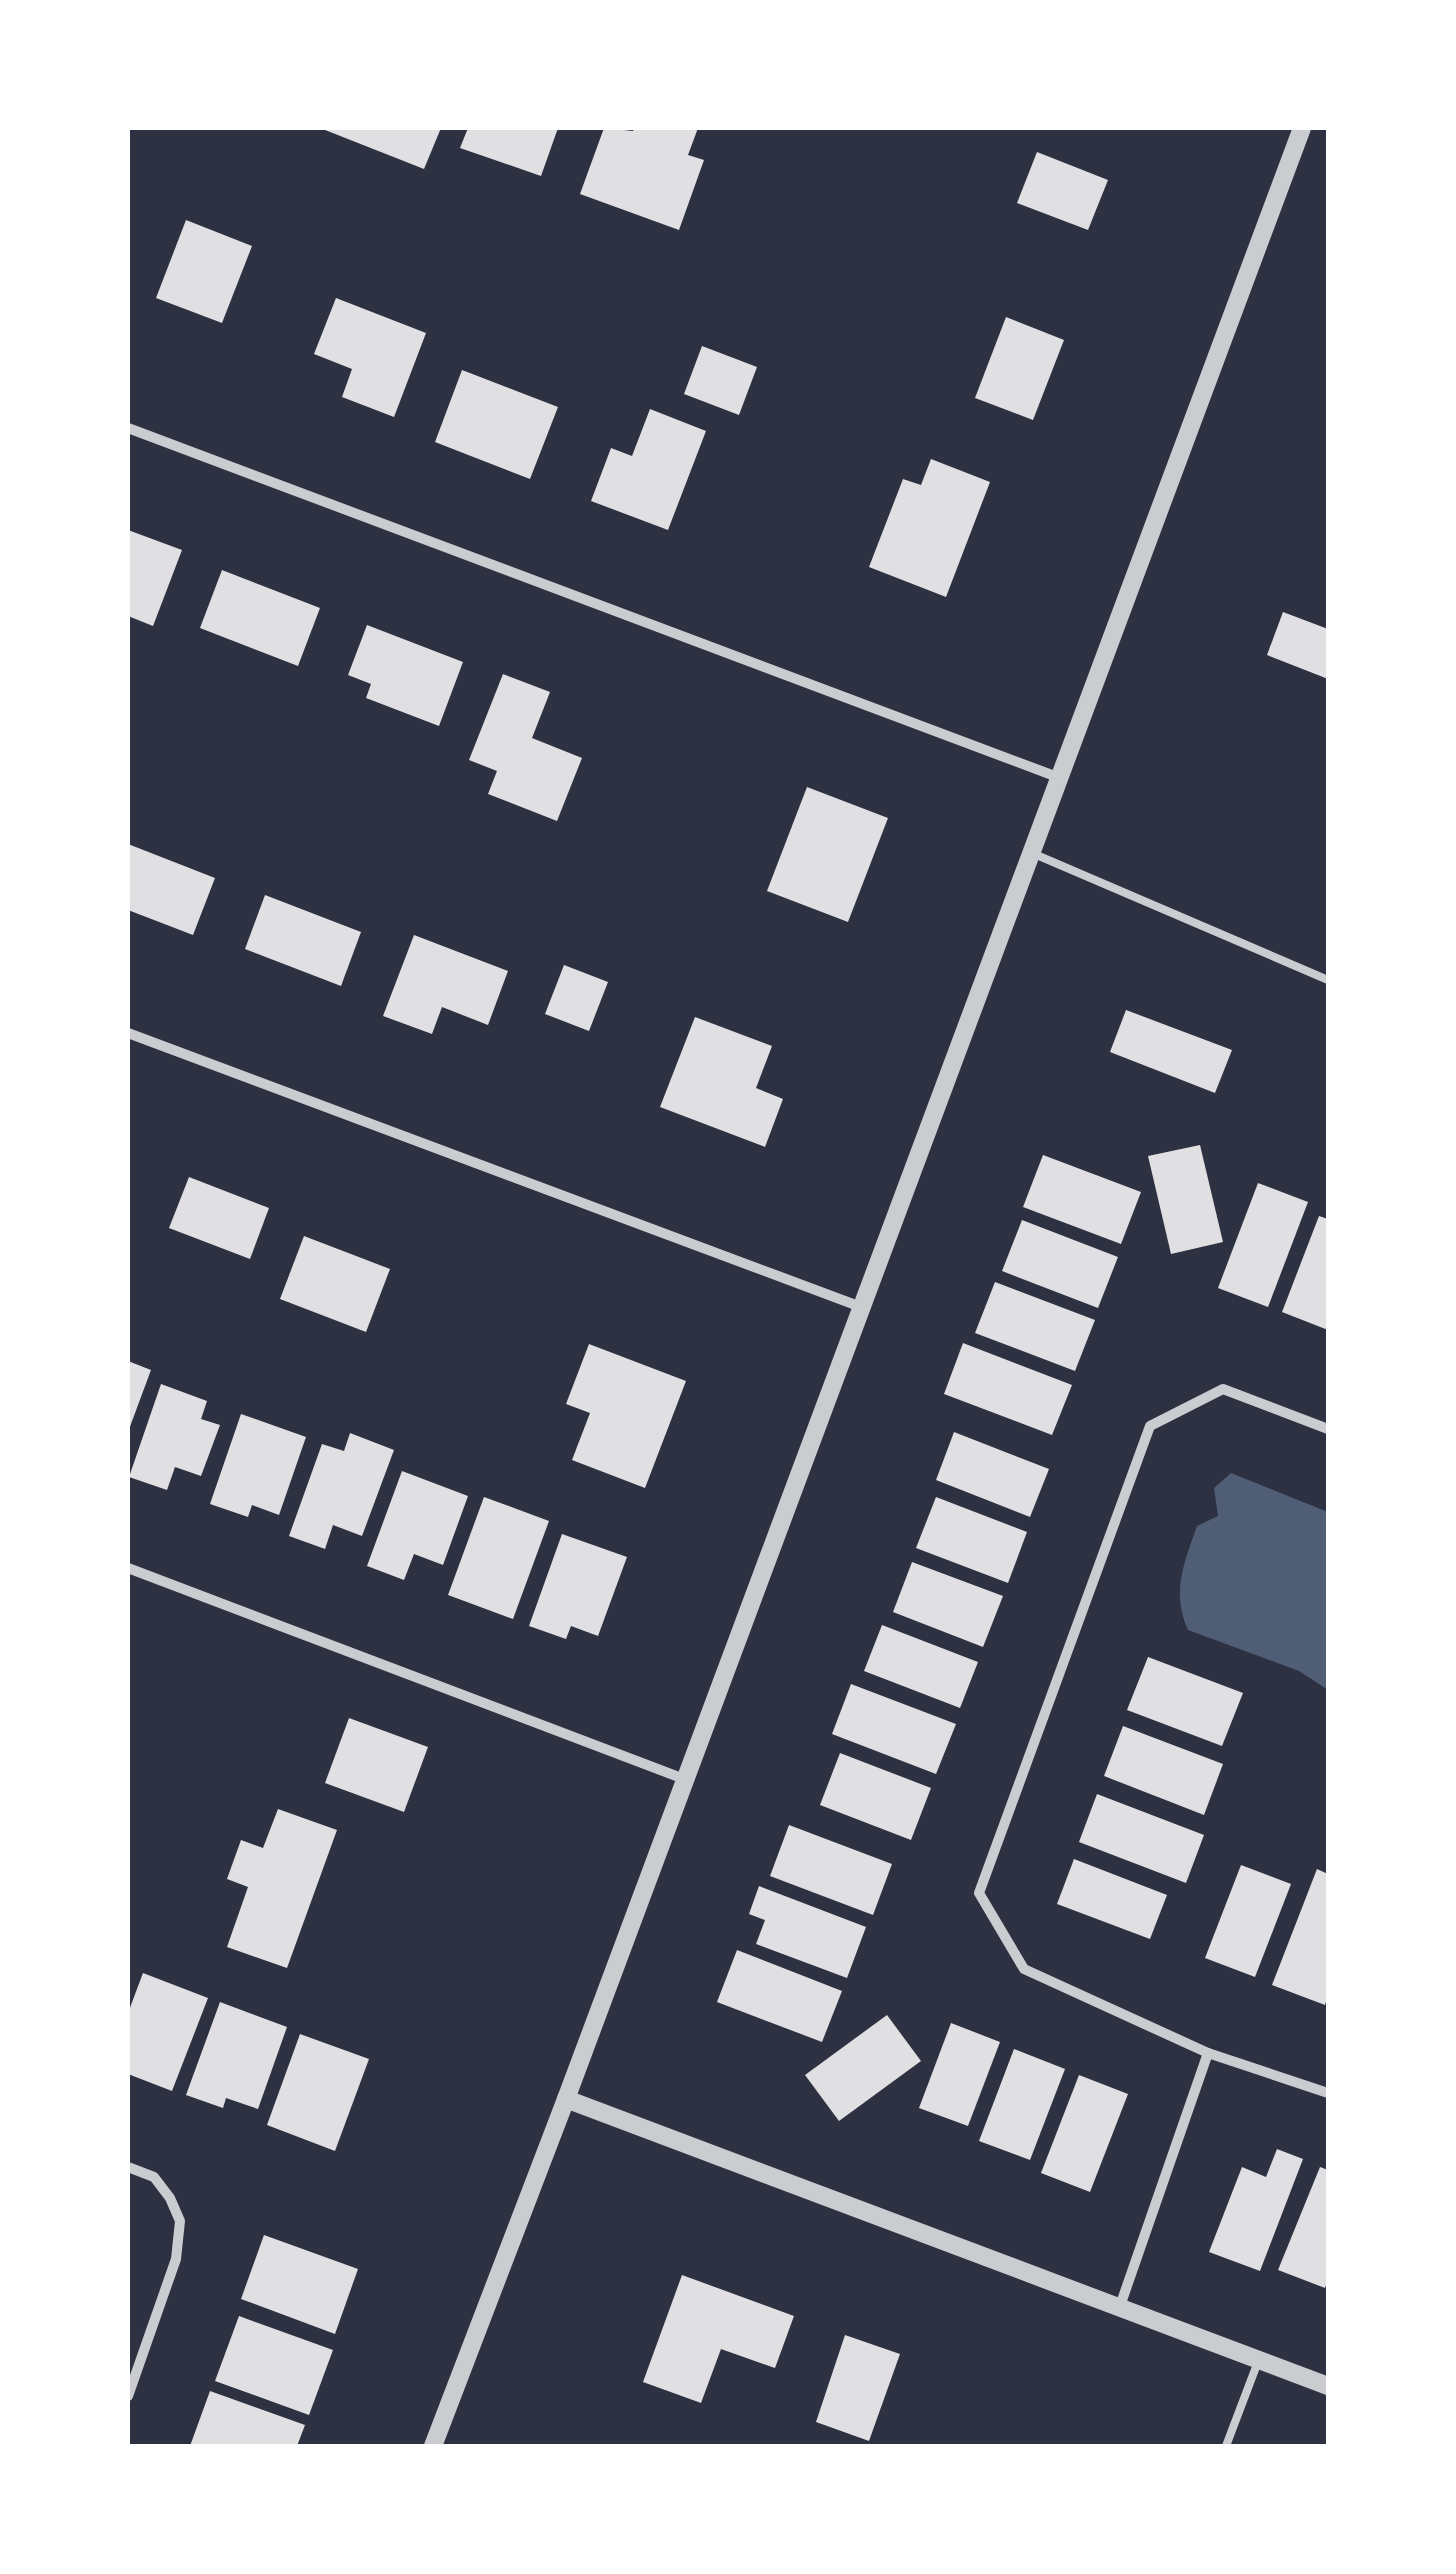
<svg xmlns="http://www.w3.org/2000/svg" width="1456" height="2574" font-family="'Fira Sans',sans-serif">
  <rect width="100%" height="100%" fill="#2d3142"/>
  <path fill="#4f5d75" d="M 1231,1473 L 1328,1512 L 1328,1690 L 1299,1671 L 1188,1630 C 1171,1592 1184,1563 1197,1526 L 1218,1516 L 1214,1488 Z"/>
  <g fill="#e0e0e3">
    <path d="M 320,128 L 441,128 L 424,169 Z"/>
    <path d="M 468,128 L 558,128 L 541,176 L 460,148 Z"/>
    <path d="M 604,128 L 633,131 L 634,128 L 698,128 L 688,155 L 704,160 L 679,230 L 580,194 Z"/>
    <path d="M 1037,152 L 1108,180 L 1088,230 L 1017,203 Z"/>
    <path d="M 186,220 L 252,246 L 222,323 L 156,298 Z"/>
    <path d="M 336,298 L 426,333 L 394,417 L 342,397 L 352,369 L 314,354 Z"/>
    <path d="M 1006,317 L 1064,340 L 1033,420 L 975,398 Z"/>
    <path d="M 702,346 L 757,367 L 739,415 L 684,394 Z"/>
    <path d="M 462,370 L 558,407 L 530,479 L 435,442 Z"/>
    <path d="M 650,409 L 706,431 L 668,530 L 591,501 L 611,448 L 632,456 Z"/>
    <path d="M 931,459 L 990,482 L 946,597 L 869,567 L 903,479 L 921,485 Z"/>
    <path d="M 128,530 L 182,550 L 153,626 L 128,616 Z"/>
    <path d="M 222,570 L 320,608 L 298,666 L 200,628 Z"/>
    <path d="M 1283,612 L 1328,629 L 1328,679 L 1267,655 Z"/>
    <path d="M 367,625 L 463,662 L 439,726 L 366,698 L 371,684 L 348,675 Z"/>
    <path d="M 503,674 L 550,692 L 532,738 L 582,758 L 557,821 L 488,794 L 497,771 L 469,760 Z"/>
    <path d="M 807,787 L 888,818 L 848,922 L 767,891 Z"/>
    <path d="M 128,844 L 215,878 L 193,935 L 128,910 Z"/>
    <path d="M 265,895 L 361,932 L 341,986 L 245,949 Z"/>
    <path d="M 414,935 L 508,971 L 488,1025 L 442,1007 L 432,1034 L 383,1016 Z"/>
    <path d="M 564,965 L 608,982 L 589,1031 L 545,1014 Z"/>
    <path d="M 1126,1010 L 1232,1050 L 1215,1093 L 1110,1052 Z"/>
    <path d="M 695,1017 L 772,1046 L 756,1088 L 783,1099 L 765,1147 L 660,1107 Z"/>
    <path d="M 1200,1145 L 1223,1242 L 1171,1254 L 1148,1156 Z"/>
    <path d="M 1043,1155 L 1141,1192 L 1121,1244 L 1023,1207 Z"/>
    <path d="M 189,1177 L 269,1208 L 250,1259 L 169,1228 Z"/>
    <path d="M 1258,1183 L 1308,1202 L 1268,1307 L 1218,1288 Z"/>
    <path d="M 1319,1216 L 1328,1219 L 1328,1330 L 1282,1312 Z"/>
    <path d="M 1022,1220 L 1118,1257 L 1098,1308 L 1002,1271 Z"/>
    <path d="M 304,1236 L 390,1269 L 366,1332 L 280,1299 Z"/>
    <path d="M 995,1282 L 1095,1320 L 1075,1371 L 975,1333 Z"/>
    <path d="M 963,1343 L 1072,1385 L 1052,1435 L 944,1394 Z"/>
    <path d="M 589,1344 L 686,1381 L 645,1488 L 572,1460 L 590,1413 L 566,1404 Z"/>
    <path d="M 128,1361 L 151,1370 L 128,1432 Z"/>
    <path d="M 161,1384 L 207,1401 L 201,1419 L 220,1425 L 201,1476 L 175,1467 L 167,1490 L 129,1477 Z"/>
    <path d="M 241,1414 L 306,1437 L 279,1515 L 252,1505 L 248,1517 L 210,1504 Z"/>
    <path d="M 954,1432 L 1049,1469 L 1030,1517 L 936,1480 Z"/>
    <path d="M 350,1433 L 394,1450 L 362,1536 L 333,1525 L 325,1549 L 289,1536 L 322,1444 L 344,1451 Z"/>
    <path d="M 402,1471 L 468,1496 L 443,1565 L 414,1554 L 404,1580 L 367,1566 Z"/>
    <path d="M 484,1497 L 549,1521 L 513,1619 L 448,1595 Z"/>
    <path d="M 936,1497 L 1027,1532 L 1008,1583 L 916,1548 Z"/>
    <path d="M 562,1534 L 627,1557 L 598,1636 L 571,1626 L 566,1639 L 529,1626 Z"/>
    <path d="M 912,1562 L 1003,1596 L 983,1647 L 893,1612 Z"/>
    <path d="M 882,1625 L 978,1662 L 960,1708 L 864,1671 Z"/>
    <path d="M 1148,1657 L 1243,1693 L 1222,1746 L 1127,1710 Z"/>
    <path d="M 851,1684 L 956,1724 L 936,1774 L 832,1734 Z"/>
    <path d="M 349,1718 L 428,1747 L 404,1812 L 325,1783 Z"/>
    <path d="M 1123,1726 L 1223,1764 L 1204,1815 L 1104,1776 Z"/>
    <path d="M 840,1753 L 931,1788 L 911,1840 L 820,1805 Z"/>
    <path d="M 1097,1794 L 1204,1835 L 1186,1883 L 1079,1842 Z"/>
    <path d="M 278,1809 L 337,1830 L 287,1968 L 227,1947 L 248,1887 L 227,1879 L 241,1840 L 263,1848 Z"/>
    <path d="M 789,1825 L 892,1864 L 873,1915 L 770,1876 Z"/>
    <path d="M 1074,1859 L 1167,1895 L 1150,1939 L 1057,1904 Z"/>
    <path d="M 1241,1865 L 1291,1884 L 1255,1977 L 1205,1958 Z"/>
    <path d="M 1317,1869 L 1328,1874 L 1328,1995 L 1325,2005 L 1272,1985 Z"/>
    <path d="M 759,1886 L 866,1927 L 847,1978 L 756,1944 L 765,1920 L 749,1914 Z"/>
    <path d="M 737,1950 L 842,1991 L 822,2042 L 717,2002 Z"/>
    <path d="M 143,1973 L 208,1998 L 172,2091 L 128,2074 L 128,2013 Z"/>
    <path d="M 220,2002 L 287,2027 L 258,2109 L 226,2098 L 223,2108 L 186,2095 Z"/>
    <path d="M 887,2015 L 921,2061 L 839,2121 L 805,2075 Z"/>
    <path d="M 951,2023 L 1000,2042 L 968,2126 L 919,2108 Z"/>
    <path d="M 300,2034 L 369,2059 L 335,2151 L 267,2125 Z"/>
    <path d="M 1014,2049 L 1065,2069 L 1030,2160 L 979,2141 Z"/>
    <path d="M 1079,2075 L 1128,2094 L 1090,2192 L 1041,2173 Z"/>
    <path d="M 1277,2149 L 1303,2159 L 1260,2271 L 1209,2252 L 1242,2167 L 1266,2177 Z"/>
    <path d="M 1320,2167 L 1328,2170 L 1328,2279 L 1325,2288 L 1278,2270 Z"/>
    <path d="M 264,2235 L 358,2269 L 335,2334 L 241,2299 Z"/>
    <path d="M 682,2275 L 794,2316 L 775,2368 L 721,2349 L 701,2403 L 643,2382 Z"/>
    <path d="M 239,2316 L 333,2350 L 309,2415 L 215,2381 Z"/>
    <path d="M 845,2335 L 900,2354 L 869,2441 L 816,2422 Z"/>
    <path d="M 210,2391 L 305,2425 L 297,2446 L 190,2446 Z"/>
  </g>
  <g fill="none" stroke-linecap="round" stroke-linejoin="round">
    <g stroke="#caccd0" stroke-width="8">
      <path d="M 1032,853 L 1328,980"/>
      <path d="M 1226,2446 L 1259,2359"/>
    </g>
    <g stroke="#caccd0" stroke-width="10">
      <path d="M 128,428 L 1060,778"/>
      <path d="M 128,1033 L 861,1307"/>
      <path d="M 1328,1429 L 1223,1389 L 1150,1426 L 979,1893 L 1024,1969 L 1208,2053 L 1328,2093"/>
      <path d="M 128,1568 L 684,1779"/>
      <path d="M 128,2167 L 154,2177 L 170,2198 L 180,2221 L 176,2259 L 128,2396"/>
      <path d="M 1120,2306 L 1208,2053"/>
    </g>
    <g stroke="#caccd0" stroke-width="18">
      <path d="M 566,2099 L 1328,2386"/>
      <path d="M 433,2446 L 566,2099 L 1302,128"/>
    </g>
  </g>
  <rect width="1456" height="2574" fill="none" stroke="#ffffff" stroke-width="260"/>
</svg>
